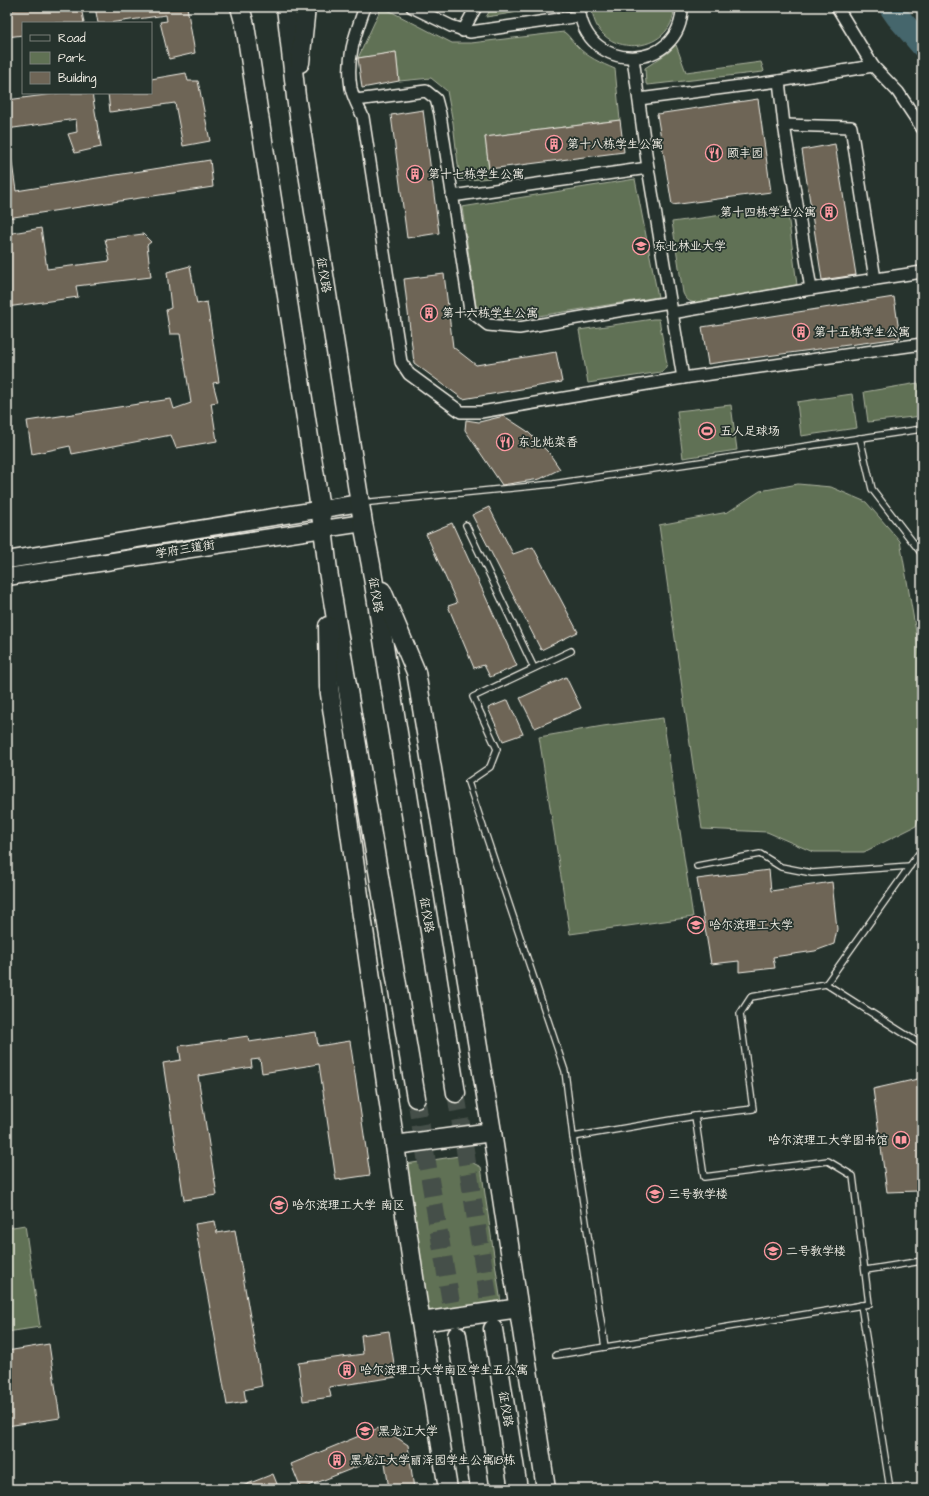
<svg xmlns="http://www.w3.org/2000/svg" width="929" height="1496" font-family="'Architects Daughter','LXGW WenKai TC',sans-serif">
  <rect width="100%" height="100%" fill="#26332d"/>
  <filter id="ink" filterUnits="userSpaceOnUse"><feTurbulence type="fractalNoise" baseFrequency=".025" numOctaves="2"/><feDisplacementMap in="SourceGraphic" scale="8" xChannelSelector="R" yChannelSelector="G"/><feConvolveMatrix kernelMatrix="1 2 1 2 8 2 1 2 1" color-interpolation-filters="sRGB"/></filter>
  <g filter="url(#ink)">
    <g fill="#607154" stroke="#aab19e">
      <path d="M 492,7 L 553,7 L 486,17 Z"/>
      <path d="M 592,7 L 674,7 C 675,56 594,61 592,7 Z"/>
      <path d="M 381,8 L 388,10 L 452,43 L 471,43 L 564,32 C 570,36 572,42 577,46 C 587,57 601,63 615,69 L 620,120 L 485,137 L 490,178 L 460,181 L 453,123 L 447,91 L 431,78 L 399,81 L 396,52 L 358,58 Z"/>
      <path d="M 676,45 L 686,72 L 761,62 L 764,71 L 763,72 L 648,85 L 646,84 L 645,68 L 669,52 Z"/>
      <path d="M 635,179 L 658,297 L 507,321 L 476,306 L 462,207 Z"/>
      <path d="M 787,206 L 797,285 L 696,303 C 689,302 686,300 683,293 L 672,222 Z"/>
      <path d="M 653,319 L 659,319 L 667,364 L 665,369 L 661,372 L 588,383 L 579,330 Z"/>
      <path d="M 918,383 L 922,404 L 922,416 L 868,422 L 864,392 Z"/>
      <path d="M 852,394 L 857,428 L 801,436 L 797,402 Z"/>
      <path d="M 731,405 L 737,450 L 683,458 L 677,411 Z"/>
      <path d="M 798,484 L 831,487 L 866,502 L 900,541 L 922,666 L 922,804 L 916,826 L 864,852 L 813,852 L 767,832 L 702,829 L 659,525 L 728,512 L 760,491 Z"/>
      <path d="M 663,718 L 693,917 L 570,934 L 539,737 L 603,726 Z"/>
      <path d="M 459,1156 L 481,1167 L 501,1303 L 428,1313 L 406,1164 Z"/>
      <path d="M 25,1225 L 40,1327 L 7,1332 L 7,1228 Z"/>
    </g>
    <g fill="none" stroke-linecap="round" stroke-linejoin="round">
      <path stroke="#45666c" stroke-width="24" d="M 891,7 L 898,17 L 922,45"/>
    </g>
    <g fill="#6e6556" stroke="#f4f1e8">
      <path d="M 29,7 L 81,7 L 84,23 L 23,23 L 23,35 L 7,37 L 7,10 Z"/>
      <path d="M 95,7 L 187,7 L 195,53 L 169,59 L 160,22 L 167,21 L 166,15 L 109,23 L 98,23 Z"/>
      <path d="M 396,52 L 399,81 L 362,88 L 358,58 Z"/>
      <path d="M 186,73 L 188,81 L 198,81 L 210,141 L 183,146 L 175,103 L 110,112 L 108,93 L 151,93 L 151,79 Z"/>
      <path d="M 61,93 L 92,93 L 101,147 L 75,153 L 68,134 L 77,132 L 76,119 L 7,129 L 7,100 Z"/>
      <path d="M 758,99 L 771,192 L 672,205 L 657,114 Z"/>
      <path d="M 423,110 L 439,233 L 407,238 L 391,115 Z"/>
      <path d="M 620,120 L 624,152 L 489,169 L 485,137 Z"/>
      <path d="M 835,144 L 856,275 L 822,280 L 802,150 Z"/>
      <path d="M 7,156 L 11,156 L 16,191 L 210,160 L 213,187 L 7,218 Z"/>
      <path d="M 41,228 L 47,269 L 110,261 L 105,239 L 143,234 L 151,242 L 147,245 L 151,277 L 76,286 L 78,297 L 7,307 L 7,234 Z"/>
      <path d="M 190,266 L 197,304 L 207,302 L 219,382 L 213,383 L 218,402 L 211,403 L 217,441 L 176,448 L 171,435 L 72,454 L 70,446 L 32,454 L 27,421 L 171,399 L 174,409 L 191,403 L 180,334 L 170,334 L 166,310 L 171,308 L 167,272 Z"/>
      <path d="M 444,274 L 453,347 L 476,365 L 556,352 L 562,382 L 463,399 L 414,363 L 404,279 Z"/>
      <path d="M 894,297 L 900,338 L 708,364 L 702,327 Z"/>
      <path d="M 504,416 L 527,431 L 549,453 L 560,469 L 540,479 L 502,485 L 465,430 L 466,420 L 479,422 Z"/>
      <path d="M 489,507 L 513,554 L 533,547 L 578,632 L 541,650 L 472,515 Z"/>
      <path d="M 452,523 L 517,666 L 490,677 L 484,665 L 474,668 L 448,606 L 457,603 L 426,534 Z"/>
      <path d="M 566,677 L 581,708 L 535,728 L 520,698 Z"/>
      <path d="M 508,700 L 523,734 L 503,741 L 488,708 Z"/>
      <path d="M 769,870 L 771,891 L 832,882 L 837,929 L 834,944 L 815,951 L 773,957 L 775,968 L 739,972 L 739,961 L 711,964 L 697,879 Z"/>
      <path d="M 316,1032 L 318,1046 L 350,1041 L 370,1175 L 336,1180 L 319,1064 L 262,1073 L 260,1059 L 251,1060 L 252,1067 L 198,1076 L 217,1195 L 184,1200 L 163,1063 L 181,1060 L 179,1046 L 248,1036 L 249,1042 Z"/>
      <path d="M 922,1078 L 922,1234 L 918,1191 L 887,1192 L 873,1089 Z"/>
      <path d="M 215,1221 L 217,1233 L 235,1230 L 262,1386 L 244,1390 L 246,1402 L 227,1405 L 195,1224 Z"/>
      <path d="M 389,1331 L 396,1377 L 329,1387 L 331,1397 L 303,1401 L 298,1363 L 363,1354 L 361,1335 Z"/>
      <path d="M 49,1344 L 60,1418 L 7,1426 L 7,1351 Z"/>
      <path d="M 381,1427 L 408,1445 L 414,1489 L 389,1489 L 384,1456 L 301,1489 L 291,1464 Z"/>
      <path d="M 273,1474 L 279,1489 L 235,1489 Z"/>
    </g>
    <g fill="none" stroke-linecap="round" stroke-linejoin="round">
      <g stroke="#455049" stroke-width="18" stroke-dasharray="18 9" stroke-linecap="butt">
        <path d="M 456,1093 L 493,1327"/>
        <path d="M 416,1098 L 456,1332"/>
      </g>
      <g stroke="#f4f1e8" stroke-width="8">
        <g id="service">
          <path d="M 860,438 L 872,489 L 922,554"/>
          <path d="M 361,503 L 553,484 L 922,429"/>
          <path d="M 466,525 L 534,668"/>
          <path d="M 571,651 L 473,697 L 497,749 L 490,767 L 468,782 L 565,1071 L 573,1137 L 695,1116 L 753,1109 L 740,1014 L 751,997 L 826,984 L 922,849"/>
          <path d="M 697,866 L 760,854 L 781,867 L 812,873 L 910,866"/>
          <path d="M 826,984 L 922,1045"/>
          <path d="M 573,1137 L 605,1347"/>
          <path d="M 866,1270 L 922,1261"/>
          <path d="M 861,1305 L 890,1489"/>
          <path d="M 556,1355 L 869,1304 L 853,1176 L 828,1161 L 704,1177 L 695,1116"/>
        </g>
      </g>
      <g stroke="#f4f1e8" stroke-width="14">
        <g id="minor">
          <path d="M 365,7 C 355,35 346,58 351,88 C 353,98 359,108 363,117 L 401,362 L 409,374 L 461,412 L 481,412 L 683,378"/>
          <path d="M 412,7 L 451,26 L 470,32 L 580,16"/>
          <path d="M 579,7 C 585,76 682,72 682,7"/>
          <path d="M 837,7 L 873,66 L 898,92 L 922,128"/>
          <path d="M 463,31 L 476,7"/>
          <path d="M 633,58 L 648,168 L 683,378 L 922,344"/>
          <path d="M 779,81 L 784,125 L 811,289"/>
          <path d="M 639,99 L 779,81 L 873,66"/>
          <path d="M 356,100 L 426,91 L 436,99 L 440,114 L 470,311 L 488,325 L 519,328 L 670,302"/>
          <path d="M 784,125 L 851,127 L 875,279"/>
          <path d="M 452,196 L 648,168"/>
          <path d="M 672,313 L 811,289 L 922,272"/>
        </g>
      </g>
      <g stroke="#f4f1e8" stroke-width="19">
        <g id="secondary">
          <path d="M 7,560 L 360,503"/>
          <path d="M 7,577 L 363,523"/>
        </g>
      </g>
      <g stroke="#f4f1e8" stroke-width="21">
        <g id="primary">
          <path d="M 240,7 L 245,25 L 323,528 L 328,571 L 416,1098"/>
          <path d="M 286,7 L 296,97 L 363,523 L 371,565 L 456,1093"/>
          <path d="M 300,63 L 306,7"/>
          <path d="M 382,591 L 416,672 L 492,1132 L 546,1489"/>
          <path d="M 328,626 L 329,687 L 417,1298 L 448,1489"/>
          <path d="M 395,1145 L 492,1132"/>
          <path d="M 421,1322 L 519,1308"/>
          <path d="M 493,1329 L 518,1489"/>
          <path d="M 457,1335 L 480,1489"/>
        </g>
      </g>
      <use href="#service" stroke="#26332d" stroke-width="5.5"/>
      <use href="#minor" stroke="#26332d" stroke-width="11"/>
      <use href="#secondary" stroke="#26332d" stroke-width="16"/>
      <use href="#primary" stroke="#26332d" stroke-width="18"/>
    </g>
  </g>
  <defs>
    <g id="building-ring" transform="scale(0.9)"><circle r="9.5" fill="#26332d" stroke="#ff9aa2" stroke-width="1.5"/><path d="M-4-6H4V6H1V3H-1V6H-4ZM-2.5-4.3h1.7v1.8h-1.7ZM.8-4.3h1.7v1.8H.8ZM-2.5-1h1.7V.8h-1.7ZM.8-1h1.7V.8H.8Z" fill="#ff9aa2"/></g>
    <g id="restaurant-ring" transform="scale(0.9)"><circle r="9.5" fill="#26332d" stroke="#ff9aa2" stroke-width="1.5"/><path d="M-5-6h1v4h1v-4h1v4h1v-4h1v5L-1.5 .5V6h-2V.5L-5-1ZM5-6V6H3V1.5H1.5Q1.5-4 5-6Z" fill="#ff9aa2"/></g>
    <g id="university-ring" transform="scale(0.9)"><circle r="9.5" fill="#26332d" stroke="#ff9aa2" stroke-width="1.5"/><path d="M0-5L7-2L0 1L-7-2ZM-4 1L0 2.5L4 1V4Q0 6-4 4Z" fill="#ff9aa2"/></g>
    <g id="stadium-ring" transform="scale(0.9)"><circle r="9.5" fill="#26332d" stroke="#ff9aa2" stroke-width="1.5"/><path d="M0-5a6.5 5 0 1 0 0 10a6.5 5 0 1 0 0-10ZM-3.5-1.8h7v3.6h-7Z" fill="#ff9aa2"/></g>
    <g id="library-ring" transform="scale(0.9)"><circle r="9.5" fill="#26332d" stroke="#ff9aa2" stroke-width="1.5"/><path d="M-6-4Q-3-5.5-.7-3.5V5Q-3 3-6 4ZM6-4Q3-5.5 .7-3.5V5Q3 3 6 4Z" fill="#ff9aa2"/></g>
  </defs>
  <g fill-rule="evenodd">
    <use href="#building-ring" x="554" y="144"/>
    <use href="#restaurant-ring" x="714" y="153"/>
    <use href="#building-ring" x="415" y="174"/>
    <use href="#building-ring" x="829" y="212"/>
    <use href="#university-ring" x="641" y="246"/>
    <use href="#building-ring" x="429" y="313"/>
    <use href="#building-ring" x="801" y="332"/>
    <use href="#stadium-ring" x="707" y="431"/>
    <use href="#restaurant-ring" x="505" y="442"/>
    <use href="#university-ring" x="696" y="925"/>
    <use href="#library-ring" x="901" y="1140"/>
    <use href="#university-ring" x="655" y="1194"/>
    <use href="#university-ring" x="279" y="1205"/>
    <use href="#university-ring" x="773" y="1251"/>
    <use href="#building-ring" x="347" y="1370"/>
    <use href="#university-ring" x="365" y="1431"/>
    <use href="#building-ring" x="337" y="1460"/>
  </g>
  <g text-anchor="middle" stroke-width="3.5" stroke-linejoin="round" paint-order="stroke">
    <g font-size="12" fill="#f4f1e8" stroke="#26332d" text-anchor="start">
      <text x="567" y="148">第十八栋学生公寓</text>
      <text x="727" y="157">颐丰园</text>
      <text x="428" y="178">第十七栋学生公寓</text>
      <text x="816" y="216" text-anchor="end">第十四栋学生公寓</text>
      <text x="654" y="250">东北林业大学</text>
      <text x="442" y="317">第十六栋学生公寓</text>
      <text x="814" y="336">第十五栋学生公寓</text>
      <text x="720" y="435">五人足球场</text>
      <text x="518" y="446">东北炖菜香</text>
      <text x="709" y="929">哈尔滨理工大学</text>
      <text x="888" y="1144" text-anchor="end">哈尔滨理工大学图书馆</text>
      <text x="668" y="1198">三号教学楼</text>
      <text x="292" y="1209">哈尔滨理工大学 南区</text>
      <text x="786" y="1255">二号教学楼</text>
      <text x="360" y="1374">哈尔滨理工大学南区学生五公寓</text>
      <text x="378" y="1435">黑龙江大学</text>
      <text x="350" y="1464">黑龙江大学丽泽园学生公寓18栋</text>
    </g>
    <g font-size="12" fill="#f4f1e8" stroke="#26332d">
      <text transform="translate(324 275) rotate(81)" y="4">征仪路</text>
      <text transform="translate(185 549) rotate(-9)" y="4">学府三道街</text>
      <text transform="translate(376 595) rotate(81)" y="4">征仪路</text>
      <text transform="translate(427 915) rotate(81)" y="4">征仪路</text>
      <text transform="translate(506 1409) rotate(81)" y="4">征仪路</text>
    </g>
  </g>
  <rect width="929" height="1496" fill="none" stroke="#26332d" stroke-width="24"/>
  <rect x="12" y="12" width="905" height="1472" fill="none" stroke="#f4f1e8" stroke-width="1.5" filter="url(#ink)"/>
  <rect x="22" y="22" width="130" height="72" fill="#26332d" stroke="#787f78"/>
  <rect x="30" y="35" width="20" height="6" fill="#26332d" stroke="#787f78"/>
  <text x="58" y="42" font-size="12" fill="#f4f1e8">Road</text>
  <rect x="30" y="52" width="20" height="12" fill="#607154" stroke="#787f78"/>
  <text x="58" y="62" font-size="12" fill="#f4f1e8">Park</text>
  <rect x="30" y="72" width="20" height="12" fill="#6e6556" stroke="#787f78"/>
  <text x="58" y="82" font-size="12" fill="#f4f1e8">Building</text>
</svg>
